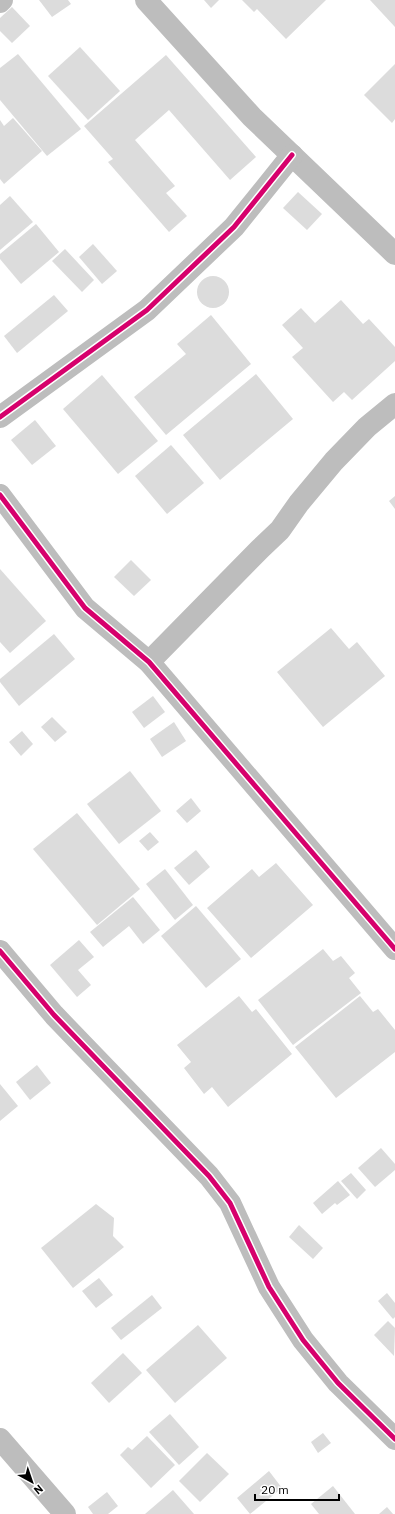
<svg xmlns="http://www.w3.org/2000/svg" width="395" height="1514" font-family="'IBM Plex Sans',sans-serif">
  <rect width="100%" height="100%" fill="#fff"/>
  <g fill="#dcdcdc">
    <path d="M 39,0 L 68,0 L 71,4 L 52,17 Z"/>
    <path d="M 204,0 L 219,0 L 211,8 Z"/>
    <path d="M 242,0 L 326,0 L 286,39 L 257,9 L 254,12 Z"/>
    <path d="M 370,0 L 395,0 L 395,27 Z"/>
    <path d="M 12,7 L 30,26 L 12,43 L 0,31 L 0,18 Z"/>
    <path d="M 80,47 L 120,91 L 88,120 L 48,76 Z"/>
    <path d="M 18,54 L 81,129 L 47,156 L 0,100 L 0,68 Z"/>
    <path d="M 166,55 L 256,157 L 230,180 L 169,110 L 135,140 L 175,186 L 166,193 L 187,216 L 169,232 L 108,162 L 113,159 L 84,126 Z"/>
    <path d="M 395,64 L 395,119 L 392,123 L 364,95 Z"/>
    <path d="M 13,118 L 42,151 L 4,184 L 0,179 L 0,120 L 4,126 Z"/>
    <path d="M 298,192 L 322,214 L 307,230 L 283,208 Z"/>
    <path d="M 10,196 L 33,222 L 0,250 L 0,205 Z"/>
    <path d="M 36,224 L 59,252 L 21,284 L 0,259 L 0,254 Z"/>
    <path d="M 93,244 L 117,271 L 102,284 L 79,257 Z"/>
    <path d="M 65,249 L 94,280 L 82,292 L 52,261 Z"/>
    <circle cx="213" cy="292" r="16"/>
    <path d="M 54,295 L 68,311 L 17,353 L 4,336 Z"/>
    <path d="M 341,300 L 363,324 L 369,319 L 395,347 L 395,361 L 352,400 L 344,392 L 333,402 L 292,357 L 303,348 L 282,325 L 301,308 L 315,323 Z"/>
    <path d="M 211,315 L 251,364 L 166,435 L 134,397 L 186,354 L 177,344 Z"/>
    <path d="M 256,374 L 293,419 L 220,480 L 183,435 Z"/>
    <path d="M 102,375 L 158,441 L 118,474 L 63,409 Z"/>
    <path d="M 35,420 L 56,446 L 32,465 L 11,440 Z"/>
    <path d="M 171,445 L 204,483 L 167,514 L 135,476 Z"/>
    <path d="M 395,496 L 395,509 L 389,501 Z"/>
    <path d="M 131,560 L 151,580 L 134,596 L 114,577 Z"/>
    <path d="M 0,569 L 46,621 L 10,653 L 0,642 Z"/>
    <path d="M 331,628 L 349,649 L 357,642 L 385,676 L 323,727 L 277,672 Z"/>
    <path d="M 54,634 L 75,659 L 19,706 L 0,682 L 0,679 Z"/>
    <path d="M 153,696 L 165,712 L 144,728 L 132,712 Z"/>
    <path d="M 52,717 L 67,732 L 55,742 L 41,727 Z"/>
    <path d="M 174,722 L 186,741 L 162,757 L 150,739 Z"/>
    <path d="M 22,731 L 33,744 L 21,756 L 9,742 Z"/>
    <path d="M 130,771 L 161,811 L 119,844 L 87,804 Z"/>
    <path d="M 191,798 L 201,811 L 187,823 L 176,811 Z"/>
    <path d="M 77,813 L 140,889 L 97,925 L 33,849 Z"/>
    <path d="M 150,832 L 159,842 L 148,851 L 139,841 Z"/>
    <path d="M 196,850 L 210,867 L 189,885 L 174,868 Z"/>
    <path d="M 276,863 L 313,905 L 251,958 L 207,908 L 252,869 L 259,877 Z"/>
    <path d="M 165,869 L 193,905 L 175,920 L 146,884 Z"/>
    <path d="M 133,897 L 160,930 L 143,944 L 129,926 L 103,947 L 90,932 Z"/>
    <path d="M 196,906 L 241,959 L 206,988 L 161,936 Z"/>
    <path d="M 79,940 L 94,957 L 78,970 L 91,985 L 77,997 L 50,965 Z"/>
    <path d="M 323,949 L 333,961 L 341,956 L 355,973 L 349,978 L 361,993 L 293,1045 L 258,1000 Z"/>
    <path d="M 239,996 L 252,1012 L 256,1009 L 292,1054 L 228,1107 L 212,1087 L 204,1094 L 184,1068 L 191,1062 L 177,1045 Z"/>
    <path d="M 360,996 L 373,1012 L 378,1009 L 395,1030 L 395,1052 L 336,1098 L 295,1047 Z"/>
    <path d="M 37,1065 L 51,1083 L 30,1100 L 16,1082 Z"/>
    <path d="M 0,1084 L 18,1106 L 0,1121 Z"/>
    <path d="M 381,1148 L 395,1164 L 395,1170 L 375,1187 L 358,1168 Z"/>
    <path d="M 351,1173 L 366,1190 L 357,1199 L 341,1181 Z"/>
    <path d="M 338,1181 L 350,1195 L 337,1205 L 335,1203 L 322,1214 L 313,1203 Z"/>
    <path d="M 96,1204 L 114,1218 L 113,1236 L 124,1247 L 73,1288 L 41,1248 Z"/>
    <path d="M 299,1225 L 323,1248 L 313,1259 L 289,1237 Z"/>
    <path d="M 99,1278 L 113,1295 L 96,1308 L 82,1291 Z"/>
    <path d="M 387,1293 L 395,1303 L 395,1317 L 393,1319 L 378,1301 Z"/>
    <path d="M 152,1295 L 162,1308 L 121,1340 L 111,1328 Z"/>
    <path d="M 388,1321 L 395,1328 L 394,1356 L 374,1335 Z"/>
    <path d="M 198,1325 L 227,1358 L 175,1403 L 146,1370 Z"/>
    <path d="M 123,1353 L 142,1373 L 109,1403 L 91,1383 Z"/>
    <path d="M 170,1414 L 199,1447 L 179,1465 L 149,1432 Z"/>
    <path d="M 323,1433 L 331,1443 L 318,1453 L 311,1442 Z"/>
    <path d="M 147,1436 L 175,1465 L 151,1488 L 120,1455 L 128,1447 L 132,1450 Z"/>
    <path d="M 207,1453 L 229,1474 L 200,1502 L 179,1481 Z"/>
    <path d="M 269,1471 L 282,1488 L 250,1514 L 237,1498 Z"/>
    <path d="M 333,1486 L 355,1514 L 319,1514 L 311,1504 Z"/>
    <path d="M 173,1490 L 194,1514 L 145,1514 Z"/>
    <path d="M 107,1492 L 118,1506 L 108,1514 L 93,1514 L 88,1507 Z"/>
    <path d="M 387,1507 L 393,1514 L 379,1514 Z"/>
  </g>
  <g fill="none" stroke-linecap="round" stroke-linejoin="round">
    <g stroke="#bdbdbd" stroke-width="22">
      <path d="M 146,0 L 252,117 L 395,254"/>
      <path d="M 0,2 L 2,0"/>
      <path d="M 0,417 L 147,310 L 234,227 L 292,155"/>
      <path d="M 0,495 L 85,608 L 149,662 L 395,949"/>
      <path d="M 149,662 L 260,549 L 280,530 L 299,503 L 334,461 L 367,427 L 395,404"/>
      <path d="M 0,951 L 54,1015 L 209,1176 L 230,1203 L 269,1287 L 303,1340 L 338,1383 L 395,1439"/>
      <path d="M 0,1439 L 65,1514"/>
    </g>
    <g stroke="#fff" stroke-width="8">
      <g id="cycleway">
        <path d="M 0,417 L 147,310 L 234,227 L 292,155"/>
        <path d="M 0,495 L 85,608 L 149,662 L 395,949"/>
        <path d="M 0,951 L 54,1015 L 209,1176 L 230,1203 L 269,1287 L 303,1340 L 338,1383 L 395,1439"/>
      </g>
    </g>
    <use href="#cycleway" stroke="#d6006c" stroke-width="5"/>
  </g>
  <g transform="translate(32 1482) rotate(140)" stroke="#ffffff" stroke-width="3" paint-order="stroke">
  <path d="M0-3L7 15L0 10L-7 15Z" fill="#000000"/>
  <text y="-6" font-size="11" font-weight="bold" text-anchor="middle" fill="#000000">N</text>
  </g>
  <path d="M255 1494v6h84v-6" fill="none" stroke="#000000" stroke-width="2"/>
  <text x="261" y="1494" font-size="12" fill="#000000" stroke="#ffffff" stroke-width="3" paint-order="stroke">20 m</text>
</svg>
